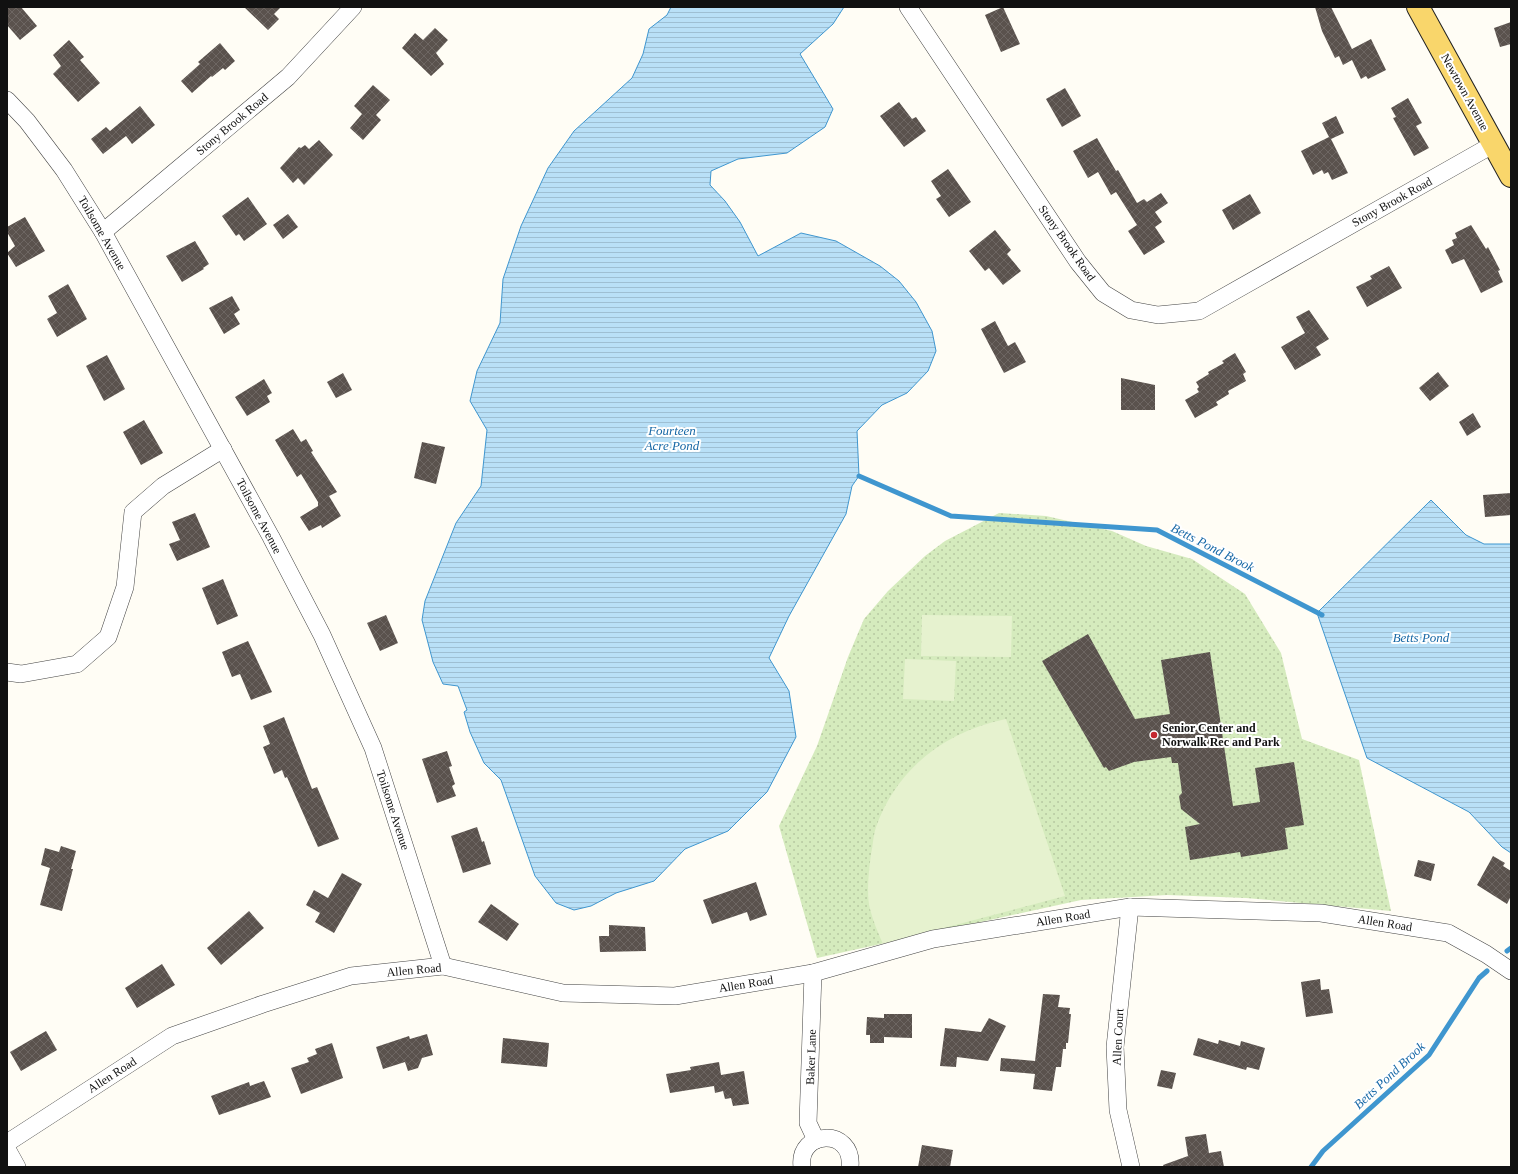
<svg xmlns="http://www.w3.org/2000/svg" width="1518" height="1174" font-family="Georgia,serif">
  <defs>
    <pattern id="park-dots" width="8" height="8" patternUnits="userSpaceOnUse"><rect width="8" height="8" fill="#d5ebbd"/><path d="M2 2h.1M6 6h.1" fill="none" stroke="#b6c8a1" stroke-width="1.8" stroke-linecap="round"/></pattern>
    <pattern id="water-rules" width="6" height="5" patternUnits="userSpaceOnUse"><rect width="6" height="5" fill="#b9e0f7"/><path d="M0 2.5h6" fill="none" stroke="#9ebfd3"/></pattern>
    <pattern id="building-cross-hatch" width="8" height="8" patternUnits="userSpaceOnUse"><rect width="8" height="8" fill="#5a524d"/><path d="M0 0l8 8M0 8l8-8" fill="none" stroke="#6d6662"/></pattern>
  </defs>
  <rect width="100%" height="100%" fill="#fffdf5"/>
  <path fill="url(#park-dots)" d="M 999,513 L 1046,516 L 1112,531 L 1146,546 L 1192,559 L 1245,594 L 1281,653 L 1302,739 L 1359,760 L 1391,911 L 1246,898 L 1167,895 L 1081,900 L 817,958 L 779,826 L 817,746 L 848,657 L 864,619 L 888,591 L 925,556 L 945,541 Z"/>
  <g fill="#e6f2cf">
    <path d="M 922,615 L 1012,616 L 1011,657 L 921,656 Z"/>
    <path d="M 905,659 L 956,661 L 954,701 L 903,699 Z"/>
    <path d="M 1006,719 L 1065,896 L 883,944 C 878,933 873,921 870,909 C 866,894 869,870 871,854 C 873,846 873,836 876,827 C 897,768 946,731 1006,719 Z"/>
  </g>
  <g fill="url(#water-rules)" stroke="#3f96cf">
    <path d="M 671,7 L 844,7 L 833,24 L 800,54 L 833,109 L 825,127 L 787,153 L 738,159 L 711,171 L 710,185 L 725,201 L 740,222 L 758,256 L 801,233 L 836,241 L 880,266 L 899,281 L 916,302 L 932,331 L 936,351 L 928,371 L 907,393 L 882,405 L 857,431 L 859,476 L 852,486 L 846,514 L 789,616 L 769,658 L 789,691 L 796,737 L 767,792 L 728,831 L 685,849 L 654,881 L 616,893 L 591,906 L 574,910 L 556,903 L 535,876 L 501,780 L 484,763 L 470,732 L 464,712 L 467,710 L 458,686 L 443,684 L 433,662 L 422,620 L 425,601 L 456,523 L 481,486 L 487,430 L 470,401 L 477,371 L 500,323 L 503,279 L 521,226 L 548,168 L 574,131 L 632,78 L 643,54 L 649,29 L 667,15 Z"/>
    <path d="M 1431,500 L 1466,535 L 1484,544 L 1511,544 L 1511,853 L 1502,847 L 1469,812 L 1367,758 L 1317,613 Z"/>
  </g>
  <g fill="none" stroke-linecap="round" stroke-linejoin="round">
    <g stroke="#3f96cf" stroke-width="5">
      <path d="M 859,476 L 951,516 L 1157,530 L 1322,615"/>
      <path d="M 1507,951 L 1511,948"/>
      <path d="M 1311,1167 L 1323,1151 L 1429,1055 L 1479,978 L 1487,971"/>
    </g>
  </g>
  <g fill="url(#building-cross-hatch)">
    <path d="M 7,7 L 21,7 L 37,26 L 20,40 L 7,25 Z"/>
    <path d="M 244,7 L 281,7 L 274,14 L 279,19 L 268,30 Z"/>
    <path d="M 1003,7 L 1020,44 L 1001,52 L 985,15 Z"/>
    <path d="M 1315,7 L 1331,7 L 1352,49 L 1371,39 L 1386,70 L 1368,79 L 1366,76 L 1361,79 L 1352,60 L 1343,65 L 1339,56 L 1335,58 L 1322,31 Z"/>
    <path d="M 1511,22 L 1511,44 L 1500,47 L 1494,28 Z"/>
    <path d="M 435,28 L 448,40 L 436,53 L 444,64 L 431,76 L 402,48 L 415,33 L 423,40 Z"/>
    <path d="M 69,40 L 84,57 L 80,60 L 100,83 L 78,102 L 53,74 L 61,66 L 53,55 Z"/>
    <path d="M 220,43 L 235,61 L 225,70 L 223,68 L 212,77 L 211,76 L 192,93 L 181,81 L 200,64 L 198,62 Z"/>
    <path d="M 373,85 L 390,100 L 376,115 L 381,120 L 363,140 L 350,128 L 362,114 L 354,106 Z"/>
    <path d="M 1065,88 L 1081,116 L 1062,127 L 1046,99 Z"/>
    <path d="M 1408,98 L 1422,123 L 1416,126 L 1429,148 L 1414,156 L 1393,118 L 1396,117 L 1391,108 Z"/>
    <path d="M 899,102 L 912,119 L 916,117 L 926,131 L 904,147 L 880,116 Z"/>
    <path d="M 140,106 L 155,125 L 132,144 L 126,136 L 103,154 L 91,139 L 106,127 L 110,131 Z"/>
    <path d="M 1336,116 L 1344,133 L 1331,139 L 1348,173 L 1332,180 L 1328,172 L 1324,174 L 1322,170 L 1313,175 L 1301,151 L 1329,137 L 1322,123 Z"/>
    <path d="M 1097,138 L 1116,171 L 1118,170 L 1137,203 L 1144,199 L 1147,202 L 1161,193 L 1168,203 L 1155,212 L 1162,222 L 1155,227 L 1165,242 L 1144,255 L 1128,231 L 1137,225 L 1116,192 L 1111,195 L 1098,172 L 1088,178 L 1073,151 Z"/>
    <path d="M 319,140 L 333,155 L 304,185 L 298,178 L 293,183 L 280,168 L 299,147 L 301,148 L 305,145 L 309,149 Z"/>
    <path d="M 948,169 L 971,202 L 949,217 L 936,199 L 941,196 L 931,181 Z"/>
    <path d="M 1250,194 L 1261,213 L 1233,230 L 1222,210 Z"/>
    <path d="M 248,197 L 267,224 L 244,241 L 239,234 L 236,236 L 222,216 Z"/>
    <path d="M 288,214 L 298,227 L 283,239 L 273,225 Z"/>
    <path d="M 25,217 L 45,251 L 16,267 L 7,253 L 15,246 L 7,232 L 7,227 Z"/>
    <path d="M 1471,225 L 1486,249 L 1488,247 L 1500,270 L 1498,271 L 1503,282 L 1481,293 L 1464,259 L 1452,264 L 1445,250 L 1454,245 L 1452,240 L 1457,238 L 1455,233 Z"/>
    <path d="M 995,230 L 1011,250 L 1007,254 L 1021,271 L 1003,285 L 989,268 L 985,271 L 969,251 Z"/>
    <path d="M 195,241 L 209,264 L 203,268 L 204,269 L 182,282 L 166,256 Z"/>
    <path d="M 1389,266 L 1402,288 L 1367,307 L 1356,287 L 1372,279 L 1370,276 Z"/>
    <path d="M 68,284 L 87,319 L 57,337 L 47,319 L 57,313 L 48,296 Z"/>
    <path d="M 232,296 L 240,310 L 234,314 L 240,324 L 224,334 L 209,308 Z"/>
    <path d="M 1309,310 L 1329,339 L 1316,347 L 1321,355 L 1295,370 L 1281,347 L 1305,333 L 1296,317 Z"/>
    <path d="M 995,321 L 1008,346 L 1015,342 L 1026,362 L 1004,373 L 981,329 Z"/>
    <path d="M 1235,353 L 1246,372 L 1243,374 L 1246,381 L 1228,391 L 1229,394 L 1216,402 L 1218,405 L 1195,418 L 1185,400 L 1199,392 L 1197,389 L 1199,387 L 1196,382 L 1209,374 L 1208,372 L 1224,363 L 1222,361 Z"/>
    <path d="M 107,355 L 125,389 L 104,401 L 86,366 Z"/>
    <path d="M 1438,372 L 1449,386 L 1430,401 L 1419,388 Z"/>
    <path d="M 343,373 L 352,390 L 336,398 L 327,382 Z"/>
    <path d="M 1121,378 L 1155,385 L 1155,410 L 1121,410 Z"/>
    <path d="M 264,379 L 272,393 L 267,396 L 270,402 L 247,416 L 235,397 Z"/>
    <path d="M 1473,413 L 1481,427 L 1467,436 L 1459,422 Z"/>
    <path d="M 144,420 L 163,453 L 141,465 L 123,432 Z"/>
    <path d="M 293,429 L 301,442 L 306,439 L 313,451 L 311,452 L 337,492 L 329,496 L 341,516 L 322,528 L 321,525 L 309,531 L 300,517 L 318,506 L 318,502 L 301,474 L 297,477 L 275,440 Z"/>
    <path d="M 422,442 L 445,447 L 436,484 L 414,478 Z"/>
    <path d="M 1511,493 L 1511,515 L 1485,517 L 1483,495 Z"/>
    <path d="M 195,513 L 210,547 L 177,561 L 169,544 L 180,540 L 172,522 Z"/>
    <path d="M 223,579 L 238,616 L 217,625 L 202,588 Z"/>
    <path d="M 386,615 L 398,643 L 380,651 L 367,623 Z"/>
    <path d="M 1088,634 L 1135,719 L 1170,714 L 1161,660 L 1210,652 L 1233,806 L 1260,802 L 1255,768 L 1294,762 L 1304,825 L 1285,828 L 1288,849 L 1241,857 L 1240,852 L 1190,860 L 1185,827 L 1200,824 L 1181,809 L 1179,796 L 1182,793 L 1178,763 L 1172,763 L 1171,757 L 1134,762 L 1109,771 L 1106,767 L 1104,768 L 1042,661 Z"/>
    <path d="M 248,641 L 272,692 L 251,700 L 240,674 L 232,677 L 222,652 Z"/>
    <path d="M 284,717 L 312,789 L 317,787 L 339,839 L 318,847 L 287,777 L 285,778 L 282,770 L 274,774 L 263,747 L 270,744 L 263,726 Z"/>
    <path d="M 447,751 L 452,766 L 449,767 L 455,784 L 452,786 L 456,796 L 437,803 L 422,759 Z"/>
    <path d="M 477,827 L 482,842 L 484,841 L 491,864 L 463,873 L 451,836 Z"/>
    <path d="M 61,846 L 76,851 L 71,869 L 73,869 L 62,911 L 40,905 L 50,868 L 41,865 L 45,848 L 59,852 Z"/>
    <path d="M 1493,856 L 1505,863 L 1503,866 L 1511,871 L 1511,896 L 1507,904 L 1477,885 Z"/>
    <path d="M 1418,860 L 1435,864 L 1431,881 L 1414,876 Z"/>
    <path d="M 342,873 L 362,884 L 334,933 L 315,922 L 320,913 L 306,905 L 314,890 L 328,898 Z"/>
    <path d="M 756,882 L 767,915 L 750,921 L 747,912 L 712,924 L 703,900 Z"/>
    <path d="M 491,904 L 519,924 L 507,941 L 478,922 Z"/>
    <path d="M 249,911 L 264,928 L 221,965 L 207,948 Z"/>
    <path d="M 609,925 L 645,927 L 646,951 L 600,952 L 599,936 L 609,936 Z"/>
    <path d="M 162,964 L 175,985 L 137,1008 L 125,988 Z"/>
    <path d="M 1320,979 L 1321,990 L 1329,989 L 1333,1013 L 1306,1017 L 1301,982 Z"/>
    <path d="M 1043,994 L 1060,995 L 1058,1007 L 1070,1008 L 1069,1014 L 1071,1014 L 1068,1043 L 1066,1043 L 1066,1049 L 1063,1049 L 1061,1067 L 1056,1067 L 1052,1091 L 1033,1089 L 1035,1074 L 1000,1071 L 1001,1058 L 1035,1061 Z"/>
    <path d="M 884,1014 L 912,1014 L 912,1038 L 884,1037 L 884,1043 L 870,1043 L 870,1035 L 866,1035 L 867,1017 L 884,1018 Z"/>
    <path d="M 989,1018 L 1006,1026 L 988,1061 L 957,1057 L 956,1067 L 940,1066 L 945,1028 L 981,1032 Z"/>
    <path d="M 46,1031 L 57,1050 L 21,1071 L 10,1052 Z"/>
    <path d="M 427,1034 L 433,1055 L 422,1058 L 418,1068 L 408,1071 L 405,1062 L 383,1069 L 376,1047 L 409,1036 L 410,1039 Z"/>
    <path d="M 503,1038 L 549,1043 L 547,1067 L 501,1063 Z"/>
    <path d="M 1198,1038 L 1218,1044 L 1219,1040 L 1240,1046 L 1241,1041 L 1265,1048 L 1259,1070 L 1247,1067 L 1246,1070 L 1193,1055 Z"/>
    <path d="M 332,1043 L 343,1078 L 301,1094 L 291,1068 L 309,1062 L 307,1058 L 317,1054 L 315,1049 Z"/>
    <path d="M 719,1062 L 721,1075 L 744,1071 L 749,1104 L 733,1106 L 731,1098 L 725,1099 L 723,1091 L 715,1093 L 714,1086 L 670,1093 L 666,1074 L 691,1070 L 690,1067 Z"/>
    <path d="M 1161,1070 L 1176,1073 L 1172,1089 L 1157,1086 Z"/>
    <path d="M 264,1081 L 271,1097 L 219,1115 L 211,1096 L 249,1082 L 250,1086 Z"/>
    <path d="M 1206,1134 L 1209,1153 L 1221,1151 L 1224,1167 L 1164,1167 L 1163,1165 L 1188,1156 L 1185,1137 Z"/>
    <path d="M 922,1145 L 953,1150 L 950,1167 L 918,1167 Z"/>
  </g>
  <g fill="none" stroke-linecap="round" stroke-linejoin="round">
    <g stroke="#444" stroke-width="18">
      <g id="minor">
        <path d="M 908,7 L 1078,262 L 1103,293 L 1131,310 L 1158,315 L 1199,311 L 1494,144"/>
        <path d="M 7,100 L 27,121 L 64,170 L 103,232 L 271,537 L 322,635 L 373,748 L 443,966"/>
        <path d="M 103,232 L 288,77 L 353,7"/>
        <path d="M 7,672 L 21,674 L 77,664 L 108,637 L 125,587 L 133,512 L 163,486 L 223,449"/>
        <path d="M 1130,907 L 1115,1047 L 1118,1110 L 1131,1167"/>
        <path d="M 813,973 L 808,1123 L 816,1140"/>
        <path d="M 7,1143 L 172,1036 L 263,1004 L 351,976 L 443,966 L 563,993 L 675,996 L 813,973 L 933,939 L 1130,907 L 1321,913 L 1448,933 L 1486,954 L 1511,971"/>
        <path d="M 7,1149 L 17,1167"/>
        <path d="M 802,1167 C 797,1130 854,1127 850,1167"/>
      </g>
    </g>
    <g stroke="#222" stroke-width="24">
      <path id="major" d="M 1418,7 L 1511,176"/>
    </g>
    <use href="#minor" stroke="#fff" stroke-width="17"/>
    <use href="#major" stroke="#f9d66b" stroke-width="22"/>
  </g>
  <circle fill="#c4262e" stroke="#fff" stroke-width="1.5" cx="1154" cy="735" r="4"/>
  <g text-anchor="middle" stroke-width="4" stroke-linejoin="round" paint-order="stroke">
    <g font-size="12" fill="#111" stroke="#fff">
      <text transform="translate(1465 92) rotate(61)" y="4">Newtown Avenue</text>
      <text transform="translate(232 124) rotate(-40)" y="4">Stony Brook Road</text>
      <text transform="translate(1392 202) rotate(-29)" y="4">Stony Brook Road</text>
      <text transform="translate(102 233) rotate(60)" y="4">Toilsome Avenue</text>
      <text transform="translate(1067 243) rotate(55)" y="4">Stony Brook Road</text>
      <text transform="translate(259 516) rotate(62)" y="4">Toilsome Avenue</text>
      <text transform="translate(393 810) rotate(72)" y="4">Toilsome Avenue</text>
      <text transform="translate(1063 918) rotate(-9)" y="4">Allen Road</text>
      <text transform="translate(1385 923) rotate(9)" y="4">Allen Road</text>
      <text transform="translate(414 970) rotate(-5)" y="4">Allen Road</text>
      <text transform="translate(746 984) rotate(-9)" y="4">Allen Road</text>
      <text transform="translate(1118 1037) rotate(-87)" y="4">Allen Court</text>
      <text transform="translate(811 1057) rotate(-88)" y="4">Baker Lane</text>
      <text transform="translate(112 1075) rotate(-33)" y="4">Allen Road</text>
    </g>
    <g font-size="12" font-weight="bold" fill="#111" stroke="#fff" text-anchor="start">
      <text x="1162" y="732">Senior Center and<tspan x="1162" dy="14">Norwalk Rec and Park</tspan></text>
    </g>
    <g font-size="13" font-style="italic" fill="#1768a6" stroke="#fff">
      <text x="672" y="435">Fourteen<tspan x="672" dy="15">Acre Pond</tspan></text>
      <text transform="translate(1213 547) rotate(27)" y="5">Betts Pond Brook</text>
      <text x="1421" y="642">Betts Pond</text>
      <text transform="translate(1389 1075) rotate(-43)" y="5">Betts Pond Brook</text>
    </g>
  </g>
  <rect width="1518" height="1174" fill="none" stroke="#111111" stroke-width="16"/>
</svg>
